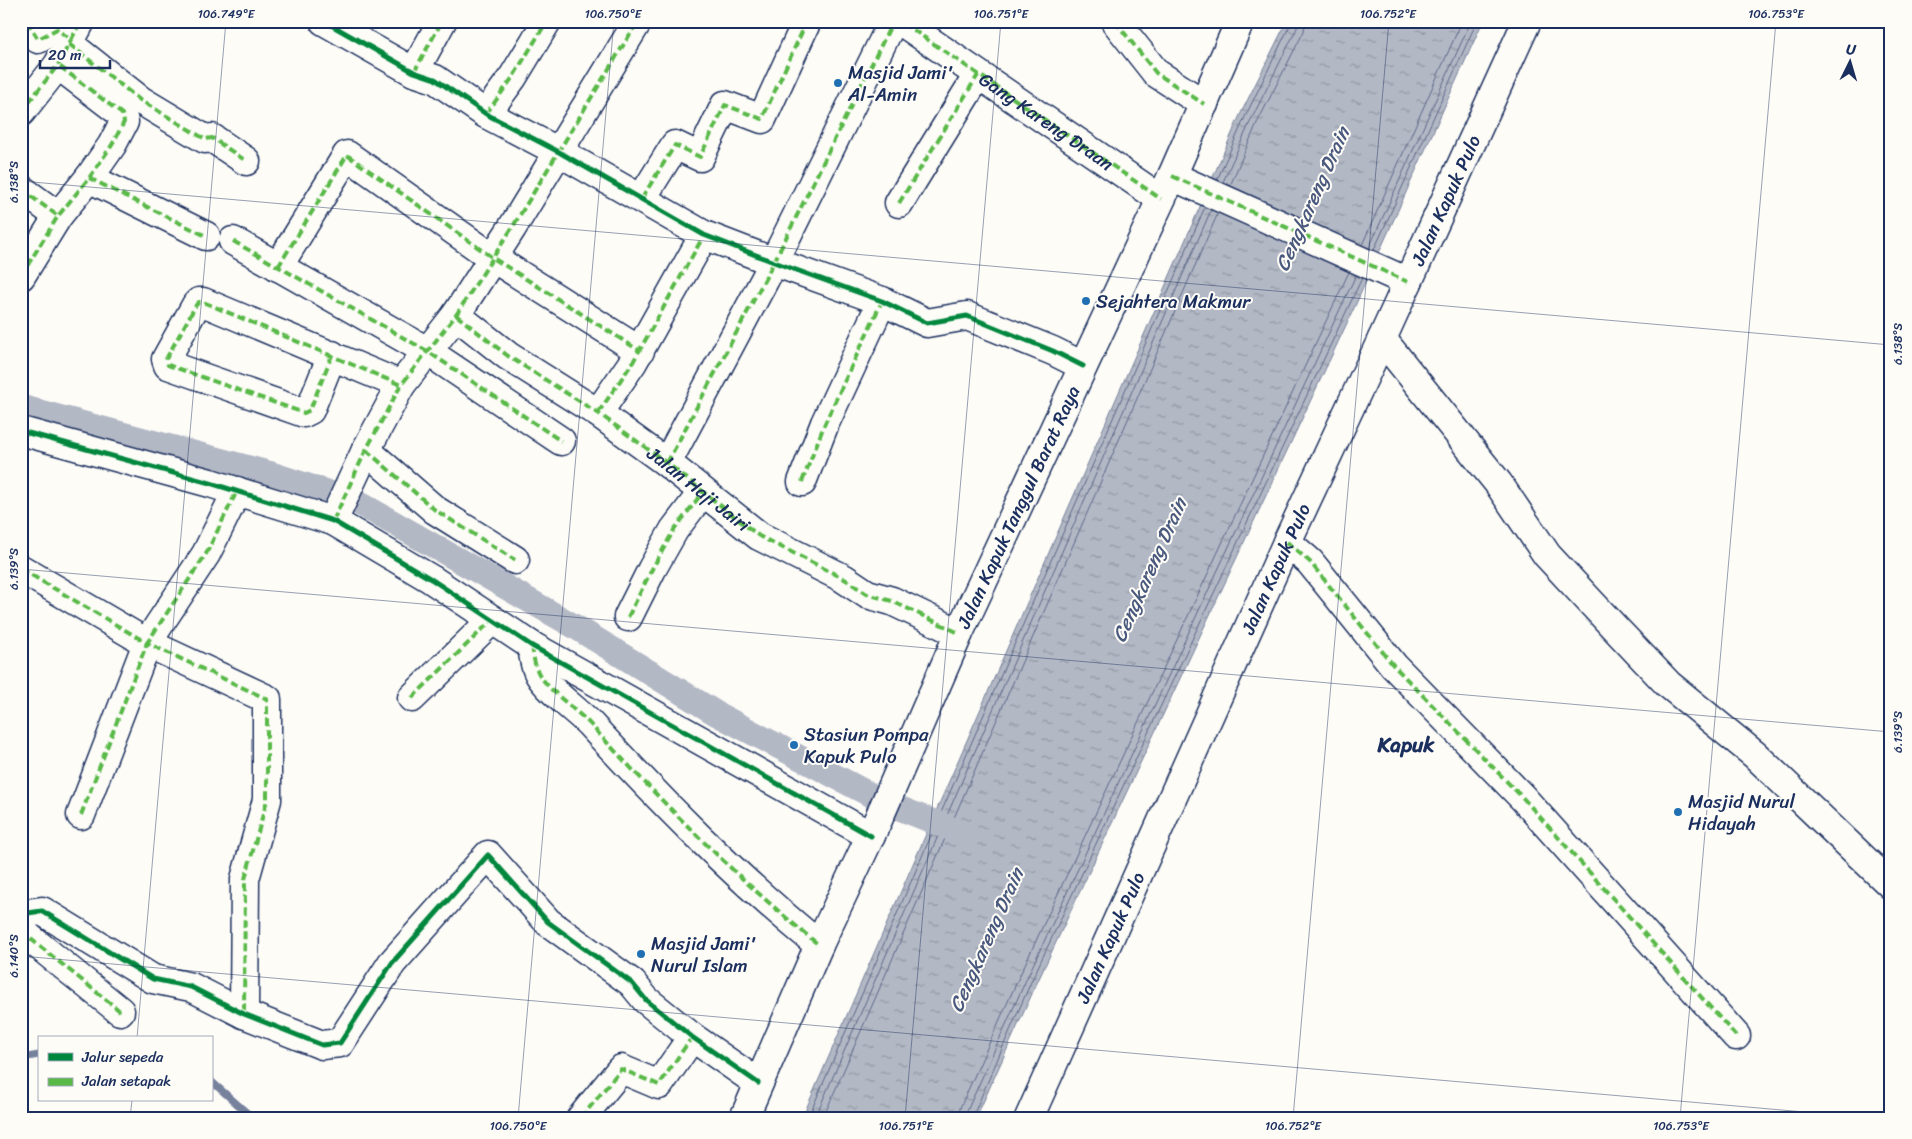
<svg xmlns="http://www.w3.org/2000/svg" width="1912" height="1139" font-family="Sriracha,sans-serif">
  <defs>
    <pattern id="water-ripples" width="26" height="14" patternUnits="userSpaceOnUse" patternTransform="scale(1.25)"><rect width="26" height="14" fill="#b3b8c5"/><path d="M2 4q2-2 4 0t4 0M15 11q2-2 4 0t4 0" fill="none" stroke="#9196a3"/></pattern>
  </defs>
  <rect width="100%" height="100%" fill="#fdfcf7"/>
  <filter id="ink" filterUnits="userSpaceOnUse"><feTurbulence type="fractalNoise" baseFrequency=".02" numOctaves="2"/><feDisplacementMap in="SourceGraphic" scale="10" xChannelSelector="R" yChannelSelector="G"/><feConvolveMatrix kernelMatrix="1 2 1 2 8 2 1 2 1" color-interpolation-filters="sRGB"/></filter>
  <g filter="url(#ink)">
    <path fill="url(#water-ripples)" stroke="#76819c" d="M 1287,21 L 1483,21 L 1355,306 L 1036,985 L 976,1118 L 802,1118 L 1240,115 Z"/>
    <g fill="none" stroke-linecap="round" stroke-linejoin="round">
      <g stroke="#586687" stroke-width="1">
        <path d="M 1217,180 L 1245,117 L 1292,21"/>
        <path d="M 1223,182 L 1251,120 L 1297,28 L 1298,21"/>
        <path d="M 1230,186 L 1257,123 L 1304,31 L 1305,21"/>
        <path d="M 1362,245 L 1462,21"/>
        <path d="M 1369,248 L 1471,21"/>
        <path d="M 1374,250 L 1477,21"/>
        <path d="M 808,1118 L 1205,207"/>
        <path d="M 815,1118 L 1211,210"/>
        <path d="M 823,1118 L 1218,213"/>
        <path d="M 958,1118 L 960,1108 L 1019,977 L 1349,272"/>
        <path d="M 966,1118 L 967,1111 L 1026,980 L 1356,275"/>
        <path d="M 972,1118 L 1031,982 L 1362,278"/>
      </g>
      <g stroke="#76819c" stroke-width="7">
        <path d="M 21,1058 L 39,1055"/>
        <path d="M 211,1081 L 253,1118"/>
      </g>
      <path stroke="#b3b8c5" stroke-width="25" d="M 21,407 L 268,473 L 357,502 L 579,629 L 717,714 L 884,802 L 962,833"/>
      <g stroke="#1b2f5e" stroke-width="31">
        <g id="minor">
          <path d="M 27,21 L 38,39 L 57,29 L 71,40 L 81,21"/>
          <path d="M 324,21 L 414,72 L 435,79 L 486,114 L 559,152 L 704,235 L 774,262 L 882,301 L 927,323 L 967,316 L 1053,351 L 1083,366"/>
          <path d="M 1115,21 L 1156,73 L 1204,104"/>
          <path d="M 69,44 L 140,100 L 205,139 L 212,138 L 246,161"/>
          <path d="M 414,72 L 442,21"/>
          <path d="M 21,112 L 58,65 L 67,48"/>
          <path d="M 486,114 L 513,77 L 547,21"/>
          <path d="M 1172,176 L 1408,282"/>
          <path d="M 89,178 L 206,236"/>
          <path d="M 21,189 L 58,216"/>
          <path d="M 642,198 L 675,145 L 700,157 L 725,105 L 762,119 L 807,21"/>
          <path d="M 899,203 L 978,75"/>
          <path d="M 233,241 L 427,351 L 561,441"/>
          <path d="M 278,267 L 347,155 L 493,258 L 640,351"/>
          <path d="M 21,276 L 58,216 L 89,178 L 112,145 L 124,122 L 122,114 L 58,65"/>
          <path id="s1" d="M 456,315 L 508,356 L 598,413 L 667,463 L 759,536 L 843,578 L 867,594 L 892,601 L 959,633"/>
          <path d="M 1382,339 L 1498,483 L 1547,555 L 1614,627 L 1668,684 L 1755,755 L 1891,885"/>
          <path d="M 332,355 L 310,410 L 304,413 L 168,365 L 166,359 L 196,305 L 199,302 L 203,302 L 401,385"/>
          <path d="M 598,413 L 633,362 L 704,235"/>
          <path d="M 21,431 L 210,483 L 333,521 L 431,579 L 532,646 L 871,836"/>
          <path d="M 366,450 L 435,510 L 515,560"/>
          <path d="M 667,463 L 774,262 L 890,27 L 898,22 L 906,25 L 1161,199"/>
          <path d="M 802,482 L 825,423 L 882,301"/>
          <path d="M 333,521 L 366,450 L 401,385 L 456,315 L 512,228 L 638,21"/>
          <path d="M 1287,542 L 1310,562 L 1394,666 L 1523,798 L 1736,1036"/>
          <path d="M 21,569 L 147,643 L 206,554 L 237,491"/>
          <path d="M 628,617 L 652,569 L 674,530 L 702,493"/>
          <path d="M 532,646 C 534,660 535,671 544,681 C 557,697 575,709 589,723 C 661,801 736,878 819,945"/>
          <path d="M 412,698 L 492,620"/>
          <path d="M 81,815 L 147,643 L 267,699 L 267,800 L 245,879 L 244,1014"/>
          <path d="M 21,914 L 42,911 L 153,979 L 191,987 L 244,1014 L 322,1045 L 340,1043 L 392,963 L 488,855 L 548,922 L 632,983 L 646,1000 L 692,1037 L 758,1083"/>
          <path d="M 21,931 L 120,1011"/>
          <path d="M 581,1118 L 621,1069 L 659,1085 L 692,1037"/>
        </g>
      </g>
      <g stroke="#1b2f5e" stroke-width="31">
        <g id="major">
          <path id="s2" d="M 744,1118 L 819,945 L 878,820 L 959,633 L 1172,176 L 1240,21"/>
          <path id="s3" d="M 1029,1118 L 1287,542 L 1382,339 L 1527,21"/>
        </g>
      </g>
      <use href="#minor" stroke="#fdfcf7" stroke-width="28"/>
      <use href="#major" stroke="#fdfcf7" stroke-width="28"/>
      <g stroke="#58b947" stroke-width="4" stroke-dasharray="8 4" stroke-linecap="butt">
        <path d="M 27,21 L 38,39 L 57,29 L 71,40 L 81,21"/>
        <path d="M 1115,21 L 1156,73 L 1204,104"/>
        <path d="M 69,44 L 140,100 L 205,139 L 212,138 L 246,161"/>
        <path d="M 414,72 L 442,21"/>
        <path d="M 21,112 L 58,65 L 71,40"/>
        <path d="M 486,114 L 513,77 L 547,21"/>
        <path d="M 1172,176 L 1408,282"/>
        <path d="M 89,178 L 206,236"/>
        <path d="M 21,189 L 58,216"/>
        <path d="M 642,198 L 675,145 L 700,157 L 725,105 L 762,119 L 807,21"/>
        <path d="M 899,203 L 978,75"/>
        <path d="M 233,241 L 427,351 L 561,441"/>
        <path d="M 278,267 L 347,155 L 493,258 L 640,351"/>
        <path d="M 21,276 L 58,216 L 89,178 L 112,145 L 124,122 L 122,114 L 58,65"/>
        <path d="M 456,315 L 508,356 L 598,413 L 667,463 L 759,536 L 843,578 L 867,594 L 892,601 L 959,633"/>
        <path d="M 332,355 L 310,410 L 304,413 L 168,365 L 166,359 L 196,305 L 199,302 L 203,302 L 401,385"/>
        <path d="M 598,413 L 633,362 L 704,235"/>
        <path d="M 366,450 L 435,510 L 515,560"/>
        <path id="s4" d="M 667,463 L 774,262 L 890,27 L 898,22 L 906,25 L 1161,199"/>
        <path d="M 802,482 L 825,423 L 882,301"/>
        <path d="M 333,521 L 366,450 L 401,385 L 456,315 L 512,228 L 638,21"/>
        <path d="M 1287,542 L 1310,562 L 1394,666 L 1523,798 L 1736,1036"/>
        <path d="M 21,569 L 147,643 L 206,554 L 237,491"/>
        <path d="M 628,617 L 652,569 L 674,530 L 702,493"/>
        <path d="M 532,646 C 534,660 535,671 544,681 C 557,697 575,709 589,723 C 661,801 736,878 819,945"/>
        <path d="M 412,698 L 492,620"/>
        <path d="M 81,815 L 147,643 L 267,699 L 267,800 L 245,879 L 244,1014"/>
        <path d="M 21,931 L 120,1011"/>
        <path d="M 581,1118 L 621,1069 L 659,1085 L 692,1037"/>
      </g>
      <g stroke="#fdfcf7" stroke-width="8">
        <g id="cycleway">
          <path d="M 324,21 L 414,72 L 435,79 L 486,114 L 559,152 L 704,235 L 774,262 L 882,301 L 927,323 L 967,316 L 1053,351 L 1083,366"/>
          <path d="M 21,431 L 210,483 L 333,521 L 431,579 L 532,646 L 871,836"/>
          <path d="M 21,914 L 42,911 L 153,979 L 191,987 L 244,1014 L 322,1045 L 340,1043 L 392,963 L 488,855 L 548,922 L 632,983 L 646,1000 L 692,1037 L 758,1083"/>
        </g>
      </g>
      <use href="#cycleway" stroke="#00873e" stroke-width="5"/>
    </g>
  </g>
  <path fill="none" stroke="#1b2f5e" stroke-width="1" stroke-opacity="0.45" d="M 21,181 L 1891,345M 21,569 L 1891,732M 21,956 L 1873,1118M 137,1038 L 226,21M 130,1118 L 132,1100M 518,1118 L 614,21M 905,1118 L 1001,21M 1293,1118 L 1389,21M 1680,1118 L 1776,21"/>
  <g fill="#1f6fb2" stroke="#fdfcf7" stroke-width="2">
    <circle cx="838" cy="83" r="5"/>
    <circle cx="1086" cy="301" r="5"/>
    <circle cx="794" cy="745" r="5"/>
    <circle cx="1678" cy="812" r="5"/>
    <circle cx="641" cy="954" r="5"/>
  </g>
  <g text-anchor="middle" stroke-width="4" stroke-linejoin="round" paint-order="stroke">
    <g font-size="19" fill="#1b2f5e" stroke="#fdfcf7" text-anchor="start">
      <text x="848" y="79">Masjid Jami'<tspan x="848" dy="22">Al-Amin</tspan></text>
      <text x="1096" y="308">Sejahtera Makmur</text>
      <text x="804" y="741">Stasiun Pompa<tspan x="804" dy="22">Kapuk Pulo</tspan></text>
      <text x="1688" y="808">Masjid Nurul<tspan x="1688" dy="22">Hidayah</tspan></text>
      <text x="651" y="950">Masjid Jami'<tspan x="651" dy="22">Nurul Islam</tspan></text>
    </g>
    <g font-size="19" fill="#1b2f5e" stroke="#fdfcf7">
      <text dy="7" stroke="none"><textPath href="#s4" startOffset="678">Gang Kareng Draan</textPath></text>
      <text dy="7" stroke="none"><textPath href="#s3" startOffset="1008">Jalan Kapuk Pulo</textPath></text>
      <text dy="7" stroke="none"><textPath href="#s1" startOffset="299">Jalan Haji Jairi</textPath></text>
      <text dy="7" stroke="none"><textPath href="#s2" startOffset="670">Jalan Kapuk Tanggul Barat Raya</textPath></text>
      <text dy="7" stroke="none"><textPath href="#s3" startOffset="602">Jalan Kapuk Pulo</textPath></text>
      <text dy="7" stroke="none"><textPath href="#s3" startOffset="198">Jalan Kapuk Pulo</textPath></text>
    </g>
    <g font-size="20" font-style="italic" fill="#49587d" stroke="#fdfcf7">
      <text transform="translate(1312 199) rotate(-66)" y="7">Cengkareng Drain</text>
      <text transform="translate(1149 570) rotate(-66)" y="7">Cengkareng Drain</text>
      <text transform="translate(986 940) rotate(-66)" y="7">Cengkareng Drain</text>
    </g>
    <g font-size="21" font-weight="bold" fill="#1b2f5e" stroke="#fdfcf7">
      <text x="1406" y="752">Kapuk</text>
    </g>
  </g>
  <rect width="1912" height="1139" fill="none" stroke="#fdfcf7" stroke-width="55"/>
  <rect x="38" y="1036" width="175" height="65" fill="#fdfcf7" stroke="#a3aaba"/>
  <rect x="48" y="1053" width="25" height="8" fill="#00873e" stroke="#a3aaba"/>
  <text x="82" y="1062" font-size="15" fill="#1b2f5e">Jalur sepeda</text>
  <rect x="48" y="1078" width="25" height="8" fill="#58b947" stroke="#a3aaba"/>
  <text x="82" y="1086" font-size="15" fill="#1b2f5e">Jalan setapak</text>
  <g transform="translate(1850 62) rotate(5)" stroke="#fdfcf7" stroke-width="4" paint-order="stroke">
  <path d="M0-4L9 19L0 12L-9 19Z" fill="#1b2f5e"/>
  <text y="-8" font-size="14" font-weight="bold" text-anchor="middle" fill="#1b2f5e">U</text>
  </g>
  <path d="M40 60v8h70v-8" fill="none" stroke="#1b2f5e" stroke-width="2.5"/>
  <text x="48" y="60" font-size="15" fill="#1b2f5e" stroke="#fdfcf7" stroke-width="4" paint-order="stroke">20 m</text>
  <rect x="28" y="28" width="1856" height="1084" fill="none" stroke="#1b2f5e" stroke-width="2"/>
  <g font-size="12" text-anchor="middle" fill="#1b2f5e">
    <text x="226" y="18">106.749°E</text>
    <text x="613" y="18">106.750°E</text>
    <text x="1001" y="18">106.751°E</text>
    <text x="1388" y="18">106.752°E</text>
    <text x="1776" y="18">106.753°E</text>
    <text transform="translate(14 182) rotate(-90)" y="4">6.138°S</text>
    <text transform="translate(1898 344) rotate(-90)" y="4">6.138°S</text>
    <text transform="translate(14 569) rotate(-90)" y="4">6.139°S</text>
    <text transform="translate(1898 732) rotate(-90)" y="4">6.139°S</text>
    <text transform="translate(14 956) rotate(-90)" y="4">6.140°S</text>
    <text x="518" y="1130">106.750°E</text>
    <text x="906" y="1130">106.751°E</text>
    <text x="1293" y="1130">106.752°E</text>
    <text x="1681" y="1130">106.753°E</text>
  </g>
</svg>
